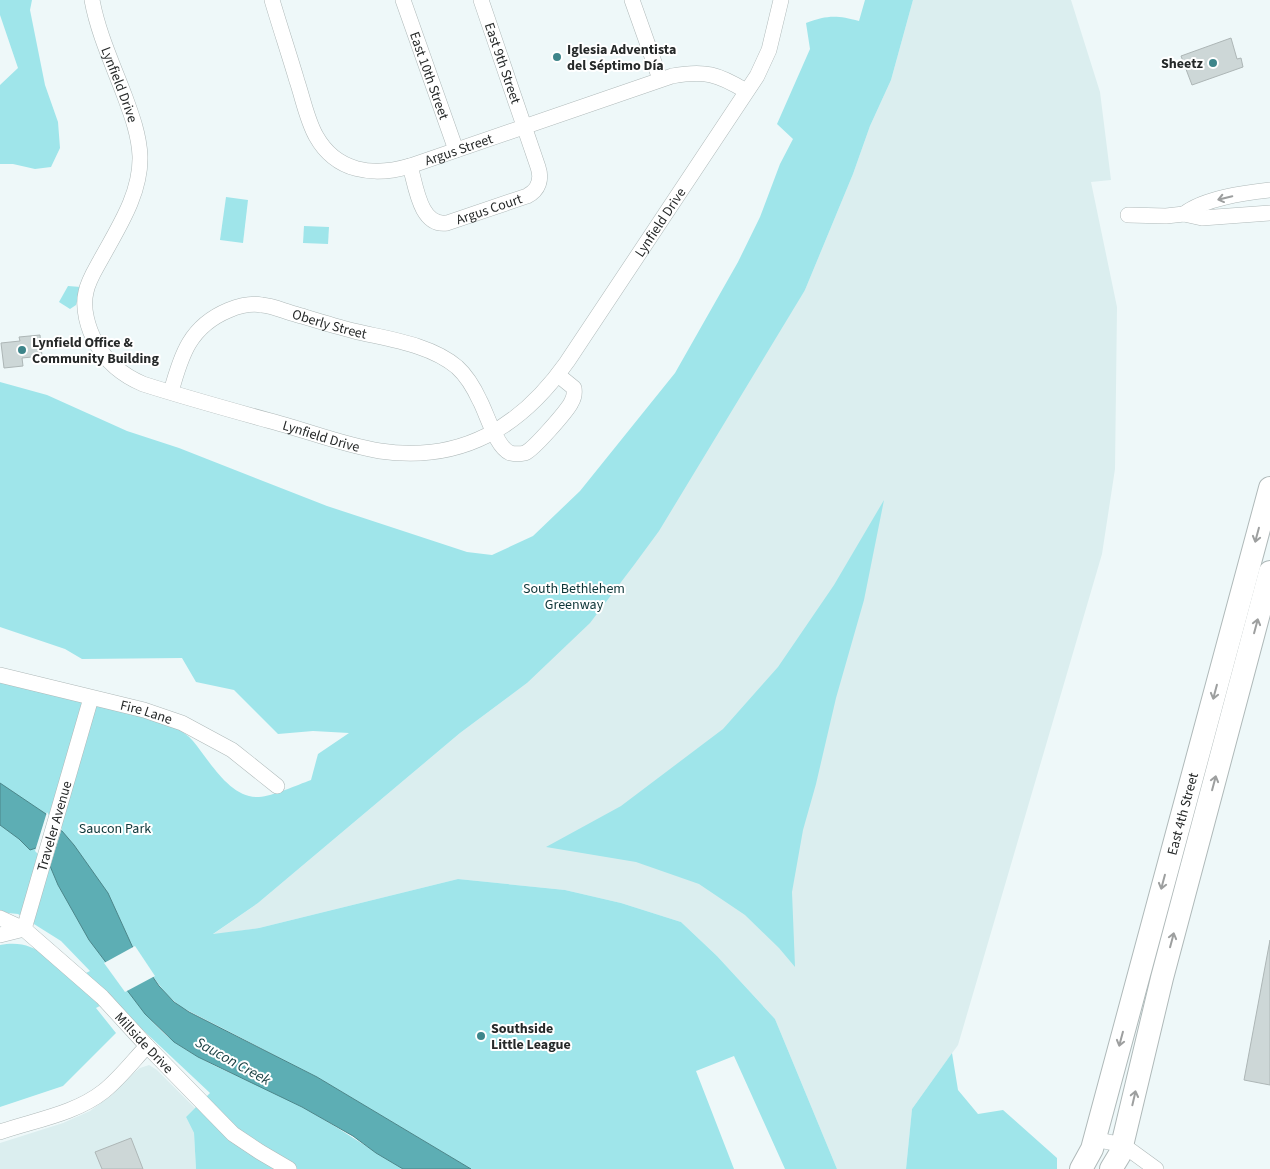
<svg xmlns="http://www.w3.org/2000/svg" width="1270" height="1169" font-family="'Source Sans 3',sans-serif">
  <rect width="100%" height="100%" fill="#eef8f9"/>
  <g fill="#dbeeef">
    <path d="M 913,0 L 1071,0 L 1100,92 L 1111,180 L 1091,182 L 1117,307 L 1115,469 L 1102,554 L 958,1045 L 912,1109 L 906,1169 L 837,1169 L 775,1019 L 717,956 L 681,922 L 621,903 L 565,890 L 458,879 L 259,928 L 212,935 L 258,903 L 460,733 L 527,683 L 805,290 L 853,174 L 870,126 L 891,80 Z"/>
    <path d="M 149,1065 L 157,1070 L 195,1108 L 186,1117 L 194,1133 L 196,1169 L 0,1169 L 0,1143 L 63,1123 L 90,1111 L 112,1095 L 129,1077 L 140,1068 Z"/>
  </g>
  <g fill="#9fe5ea">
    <path d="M 0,0 L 32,0 L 30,10 L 45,85 L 58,122 L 60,148 L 51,167 L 35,169 L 13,164 L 0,164 L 0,85 L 18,68 L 0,15 Z"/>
    <path d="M 865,0 L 913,0 L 891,80 L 870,126 L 853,174 L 805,290 L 659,531 L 634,565 L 590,623 L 527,683 L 460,733 L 258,903 L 213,934 L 259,928 L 458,879 L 565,890 L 621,903 L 681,922 L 717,956 L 775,1019 L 837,1169 L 785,1169 L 734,1056 L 696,1071 L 734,1169 L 471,1169 L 317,1077 L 181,1007 L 167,995 L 153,977 L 145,1014 C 155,1024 164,1035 176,1043 C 214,1070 261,1084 302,1107 C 337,1126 369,1149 403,1169 L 196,1169 L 194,1133 L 186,1117 L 210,1093 L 111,1000 L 96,1008 L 116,1033 L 63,1086 L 0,1107 L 0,945 C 34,938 50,959 72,980 L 90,971 L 61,941 L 18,914 L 8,913 L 0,910 L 0,679 L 175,726 C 181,731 188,735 193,741 C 209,760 230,799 259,797 C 273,796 297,785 311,780 L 318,754 L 349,733 L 313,731 L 278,734 L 234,690 L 196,682 L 182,658 L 82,659 L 65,649 L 0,627 L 0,382 L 47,395 L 127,431 L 179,448 L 327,506 L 467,552 L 492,555 L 533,536 L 580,491 L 675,373 L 738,262 L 760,217 L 780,164 L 793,139 L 777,124 L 810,49 L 806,23 C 827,15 837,15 859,21 Z"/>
    <path d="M 226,197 L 248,200 L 243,243 L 220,240 Z"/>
    <path d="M 304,226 L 329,227 L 328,244 L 303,243 Z"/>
    <path d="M 68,286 L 81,287 L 76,305 L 70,309 L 59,302 Z"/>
    <path d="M 884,500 L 864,600 L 836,698 L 816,784 L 803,830 L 792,892 L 795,967 L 779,948 L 745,915 L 699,884 L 636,862 L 546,847 L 621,806 L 723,729 L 778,667 L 834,585 Z"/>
    <path d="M 952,1053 L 958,1090 L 978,1114 L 1003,1110 L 1057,1158 L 1057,1169 L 906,1169 L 912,1109 Z"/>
  </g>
  <path fill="#5daeb4" stroke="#4c868a" d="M 0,783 L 46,814 L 51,824 L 62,831 L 74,845 L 108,893 L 133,948 L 159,986 L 174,1002 L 189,1012 L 317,1077 L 471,1169 L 403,1169 L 376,1153 L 353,1136 L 302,1107 L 198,1057 L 174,1042 L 145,1014 L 89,940 L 58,885 L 50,866 L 36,848 L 30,850 L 19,839 L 0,825 Z"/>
  <g fill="#eef8f9">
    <path d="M 47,812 L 53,823 L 62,828 L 49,870 L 40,856 L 35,851 Z"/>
    <path d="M 135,946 L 155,976 L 125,992 L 104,963 Z"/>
  </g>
  <g fill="#cdd7d7" stroke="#adb6b6">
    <path d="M 1231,38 L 1237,59 L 1241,58 L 1243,67 L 1192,85 L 1181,56 Z"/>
    <path d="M 40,335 L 42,356 L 22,358 L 23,366 L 4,368 L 1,343 L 20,341 L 19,337 Z"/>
    <path d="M 1270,940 L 1270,1085 L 1244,1080 Z"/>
    <path d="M 131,1138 L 143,1169 L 102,1169 L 95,1152 Z"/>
  </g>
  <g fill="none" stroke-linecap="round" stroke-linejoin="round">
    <g stroke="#afb9b9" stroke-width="16">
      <g id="minor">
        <path id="s1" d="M 92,0 C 98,33 113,65 125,97 C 132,116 139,135 140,156 C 141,194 118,228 100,261 C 95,270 88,281 86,292 C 82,308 88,329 96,343 C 107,363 122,375 143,384 C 190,399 238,412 285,425 C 316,434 348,446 380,451 C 462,463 521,427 567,362 L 757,76 L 769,50 L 781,0"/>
        <path id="s2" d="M 272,0 C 280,27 289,54 297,81 C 303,99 307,120 316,136 C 336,172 373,177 410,166 L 672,76 C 705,70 718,74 746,91"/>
        <path id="s3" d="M 403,0 L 456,150"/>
        <path d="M 632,0 L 660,79"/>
        <path id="s4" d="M 410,166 C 416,186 420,227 447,223 L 527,196 C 539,190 542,179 538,167 L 481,0"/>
        <path d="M 1184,214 C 1205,198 1244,193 1270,190"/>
        <path d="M 1128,215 L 1166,216 L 1184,214 L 1202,218 L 1270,213"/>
        <path id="s5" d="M 171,392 C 181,355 190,326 229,310 C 239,306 251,303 262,305 C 273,306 284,311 295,314 C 315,320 334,326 354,331 C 387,339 430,344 457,367 C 467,376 474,388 480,401 C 487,414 496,447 510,453 C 515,454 520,454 525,453 C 534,449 566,412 571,403 C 574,398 575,394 574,388 L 558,375"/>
        <path id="s6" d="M 0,675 L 144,710 L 182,723 L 232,750 L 277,786"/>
        <path id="s7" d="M 0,918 L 24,929 L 102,997 L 147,1046 L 233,1134 L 260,1152 L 289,1169"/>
        <path id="s8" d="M 0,935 L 24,929 L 91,698"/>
        <path d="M 0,1132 C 35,1120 75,1114 104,1091 C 120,1078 133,1061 147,1046"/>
        <path d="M 1094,1139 L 1123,1145 L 1156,1169"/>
      </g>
    </g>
    <g stroke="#afb9b9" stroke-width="24">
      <g id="highway">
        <path id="s9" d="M 1081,1169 L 1092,1149 L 1270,488"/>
        <path d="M 1111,1169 L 1120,1154 L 1162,978 L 1270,572"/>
      </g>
    </g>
    <use href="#minor" stroke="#fff" stroke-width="15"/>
    <use href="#highway" stroke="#fff" stroke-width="22"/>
  </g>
  <defs><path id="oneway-shaft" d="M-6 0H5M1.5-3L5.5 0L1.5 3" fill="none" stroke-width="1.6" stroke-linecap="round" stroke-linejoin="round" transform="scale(1.25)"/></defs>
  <g stroke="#9d9f9f">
    <use href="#oneway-shaft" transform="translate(1225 198) rotate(167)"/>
    <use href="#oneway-shaft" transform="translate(1257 535) rotate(105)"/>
    <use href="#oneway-shaft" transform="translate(1256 626) rotate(-75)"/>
    <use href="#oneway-shaft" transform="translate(1215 692) rotate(105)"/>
    <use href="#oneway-shaft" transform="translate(1214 783) rotate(-75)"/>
    <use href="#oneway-shaft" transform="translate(1163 882) rotate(105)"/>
    <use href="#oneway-shaft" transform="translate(1172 940) rotate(-75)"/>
    <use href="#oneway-shaft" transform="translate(1121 1039) rotate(105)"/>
    <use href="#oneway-shaft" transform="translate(1134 1098) rotate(-77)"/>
  </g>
  <g fill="#3d858a" stroke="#fff" stroke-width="2">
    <circle cx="557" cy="57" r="5"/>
    <circle cx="1213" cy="63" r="5"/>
    <circle cx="22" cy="350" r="5"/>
    <circle cx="481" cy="1036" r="5"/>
  </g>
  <g text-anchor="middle" stroke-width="4" stroke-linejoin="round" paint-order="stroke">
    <g font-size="14" font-weight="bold" fill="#262929" stroke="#fff" text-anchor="start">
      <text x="567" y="54">Iglesia Adventista<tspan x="567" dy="16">del Séptimo Día</tspan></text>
      <text x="1203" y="68" text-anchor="end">Sheetz</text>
      <text x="32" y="347">Lynfield Office &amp;<tspan x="32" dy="16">Community Building</tspan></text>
      <text x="491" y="1033">Southside<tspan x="491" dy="16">Little League</tspan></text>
    </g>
    <g font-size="14" fill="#262929" stroke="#fff">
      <text transform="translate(503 63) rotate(71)" y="5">East 9th Street</text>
      <text dy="5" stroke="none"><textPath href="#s3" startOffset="80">East 10th Street</textPath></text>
      <text dy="5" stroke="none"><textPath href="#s1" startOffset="89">Lynfield Drive</textPath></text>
      <text dy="5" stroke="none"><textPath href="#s2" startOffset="302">Argus Street</textPath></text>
      <text dy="5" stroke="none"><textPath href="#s4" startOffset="119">Argus Court</textPath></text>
      <text dy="5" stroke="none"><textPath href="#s1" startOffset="1062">Lynfield Drive</textPath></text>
      <text dy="5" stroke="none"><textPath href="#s5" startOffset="209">Oberly Street</textPath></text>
      <text dy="5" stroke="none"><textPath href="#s1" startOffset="614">Lynfield Drive</textPath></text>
      <text dy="5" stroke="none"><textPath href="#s6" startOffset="151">Fire Lane</textPath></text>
      <text dy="5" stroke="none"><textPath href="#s9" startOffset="370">East 4th Street</textPath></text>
      <text dy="5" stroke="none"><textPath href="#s8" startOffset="132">Traveler Avenue</textPath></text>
      <text dy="5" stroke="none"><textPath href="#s7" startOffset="192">Millside Drive</textPath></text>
    </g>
    <g font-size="14" fill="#0c3537" stroke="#fff">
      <text x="574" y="593">South Bethlehem<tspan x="574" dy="16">Greenway</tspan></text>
      <text x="115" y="833">Saucon Park</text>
    </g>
    <g font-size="15" font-style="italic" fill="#153c3f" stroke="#fff">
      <text transform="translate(233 1061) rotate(29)" y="5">Saucon Creek</text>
    </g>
  </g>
</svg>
